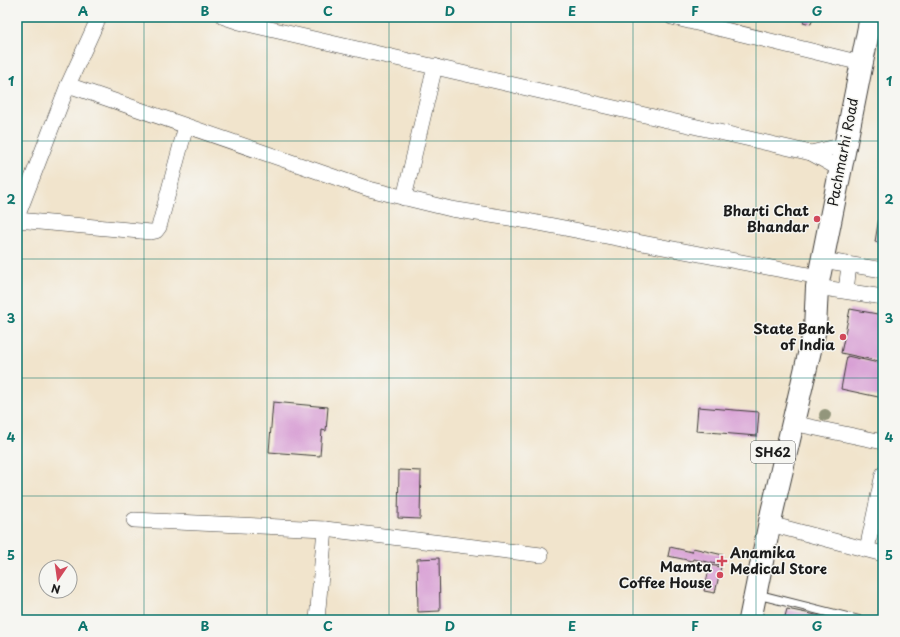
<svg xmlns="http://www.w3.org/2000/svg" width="900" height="637" font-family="'Playpen Sans',sans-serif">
  <rect width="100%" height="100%" fill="#f6f6f2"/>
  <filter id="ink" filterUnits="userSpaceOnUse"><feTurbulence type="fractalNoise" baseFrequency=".025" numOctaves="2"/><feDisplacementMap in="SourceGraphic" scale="8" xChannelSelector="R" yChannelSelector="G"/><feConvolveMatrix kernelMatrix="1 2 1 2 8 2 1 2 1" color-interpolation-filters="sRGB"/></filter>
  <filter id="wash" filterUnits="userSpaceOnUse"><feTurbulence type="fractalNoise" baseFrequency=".012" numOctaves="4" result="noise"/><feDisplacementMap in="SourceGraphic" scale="16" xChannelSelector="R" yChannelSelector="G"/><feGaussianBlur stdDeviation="0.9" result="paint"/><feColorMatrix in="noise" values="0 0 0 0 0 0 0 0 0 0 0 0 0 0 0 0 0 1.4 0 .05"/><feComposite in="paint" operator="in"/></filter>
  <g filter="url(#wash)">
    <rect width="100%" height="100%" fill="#f1e4cc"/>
    <g id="blocks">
      <g fill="#d598d2">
        <path d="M 804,17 L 813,17 L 811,24 L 803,22 Z"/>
        <path d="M 882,199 L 883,199 L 883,244 L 875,242 Z"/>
        <path d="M 850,309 L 883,315 L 883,362 L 841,353 Z"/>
        <path d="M 847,356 L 883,364 L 883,398 L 841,389 Z"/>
        <path d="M 273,402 L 328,407 L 326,431 L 322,430 L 320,456 L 269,452 Z"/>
        <path d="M 698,407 L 759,412 L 757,436 L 696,431 Z"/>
        <path d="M 399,470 L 421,471 L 420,519 L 398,518 Z"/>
        <path d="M 670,547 L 692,552 L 693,548 L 723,555 L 721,565 L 693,559 L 692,561 L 668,556 Z"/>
        <path d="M 439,558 L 440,611 L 418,612 L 417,559 Z"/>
        <path d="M 710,565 L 721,567 L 715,593 L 704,591 Z"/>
        <path d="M 787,609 L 835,619 L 835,620 L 784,620 Z"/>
      </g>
    </g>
  </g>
  <g filter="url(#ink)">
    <use href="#blocks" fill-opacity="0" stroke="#3c3a36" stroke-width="1"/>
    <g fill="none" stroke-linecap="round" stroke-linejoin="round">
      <g stroke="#3c3a36" stroke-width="10">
        <path id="lane" d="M 756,594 L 859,620"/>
      </g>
      <g stroke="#3c3a36" stroke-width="16">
        <g id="street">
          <path d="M 224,17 L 239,22 L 811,153 L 840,169"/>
          <path d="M 672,17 L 861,63"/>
          <path d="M 68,85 L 369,189 L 451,209 L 528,221 L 819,277"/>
          <path d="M 811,153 L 844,145"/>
          <path d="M 404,198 L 435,66"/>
          <path d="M 17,217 L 68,85 L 99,17"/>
          <path d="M 17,220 L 151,232 L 156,231 L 159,227 L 186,126"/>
          <path d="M 822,260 L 883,270"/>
          <path d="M 817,287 L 883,297"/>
          <path d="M 846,291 L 849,265"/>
          <path d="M 792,423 L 883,442"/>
          <path d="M 134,520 L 325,529 L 541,555"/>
          <path d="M 770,524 L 883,554"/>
          <path d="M 867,549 L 883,474"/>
          <path d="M 317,620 L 325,529"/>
        </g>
      </g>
      <g stroke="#3c3a36" stroke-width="24">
        <path id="primary" d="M 750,620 L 772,512 L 815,329 L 817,287 L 871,17"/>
      </g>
      <use href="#lane" stroke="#fff" stroke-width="8"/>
      <use href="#street" stroke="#fff" stroke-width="15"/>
      <use href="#primary" stroke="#fff" stroke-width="22"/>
    </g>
    <circle fill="#93967c" cx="825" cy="415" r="6"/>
  </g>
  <path fill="none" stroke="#0f766e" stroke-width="1" stroke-opacity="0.55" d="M 144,17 L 144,620M 267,17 L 267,620M 389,17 L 389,620M 511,17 L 511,620M 633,17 L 633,620M 756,17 L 756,620M 17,141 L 883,141M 17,259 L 883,259M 17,378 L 883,378M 17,496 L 883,496"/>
  <g fill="#d1495b" stroke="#f6f6f2" stroke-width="1.5">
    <circle cx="817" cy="219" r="4"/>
    <circle cx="843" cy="337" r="4"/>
    <path d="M720 555h4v4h4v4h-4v4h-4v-4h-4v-4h4z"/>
    <circle cx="720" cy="575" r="4"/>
  </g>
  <g text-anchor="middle" stroke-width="3" stroke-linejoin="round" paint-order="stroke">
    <rect fill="#f6f6f2" stroke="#5d5d5c" stroke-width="1" x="751" y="441" width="44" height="22" rx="3"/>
    <g font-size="13" font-weight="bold" fill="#1c1c1c">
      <text x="773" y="457">SH62</text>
    </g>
    <g font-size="14" fill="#1c1c1c" stroke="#f6f6f2">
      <text transform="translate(843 152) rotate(-79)" y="5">Pachmarhi Road</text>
    </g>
    <g font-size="14" font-weight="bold" fill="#1c1c1c" stroke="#f6f6f2" text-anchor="end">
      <text x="809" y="216">Bharti Chat<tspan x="809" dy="16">Bhandar</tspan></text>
      <text x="835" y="334">State Bank<tspan x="835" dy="16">of India</tspan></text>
      <text x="730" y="558" text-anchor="start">Anamika<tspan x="730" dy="16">Medical Store</tspan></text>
      <text x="712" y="572">Mamta<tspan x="712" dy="16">Coffee House</tspan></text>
    </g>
  </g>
  <rect width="900" height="637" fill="none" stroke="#f6f6f2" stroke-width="44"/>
  <g transform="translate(58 579) rotate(193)"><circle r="19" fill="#f6f6f2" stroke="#9f9f9c"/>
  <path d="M0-3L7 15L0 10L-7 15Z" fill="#d1495b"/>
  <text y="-6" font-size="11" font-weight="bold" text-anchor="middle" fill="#1c1c1c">N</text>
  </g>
  <rect x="22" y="22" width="856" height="593" fill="none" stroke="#0f766e" stroke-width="1.5"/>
  <g font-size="13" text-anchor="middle" font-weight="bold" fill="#0f766e">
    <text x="83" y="16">A</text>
    <text x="205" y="16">B</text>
    <text x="328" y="16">C</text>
    <text x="450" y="16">D</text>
    <text x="572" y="16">E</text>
    <text x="695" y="16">F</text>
    <text x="817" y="16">G</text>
    <text x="11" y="86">1</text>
    <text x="889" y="86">1</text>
    <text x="11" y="204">2</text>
    <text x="889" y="204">2</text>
    <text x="11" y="323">3</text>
    <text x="889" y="323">3</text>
    <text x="11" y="442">4</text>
    <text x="889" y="442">4</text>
    <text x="11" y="560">5</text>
    <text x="889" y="560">5</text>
    <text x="83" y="631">A</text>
    <text x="205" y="631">B</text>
    <text x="328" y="631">C</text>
    <text x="450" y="631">D</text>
    <text x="572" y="631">E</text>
    <text x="695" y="631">F</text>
    <text x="817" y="631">G</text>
  </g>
</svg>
